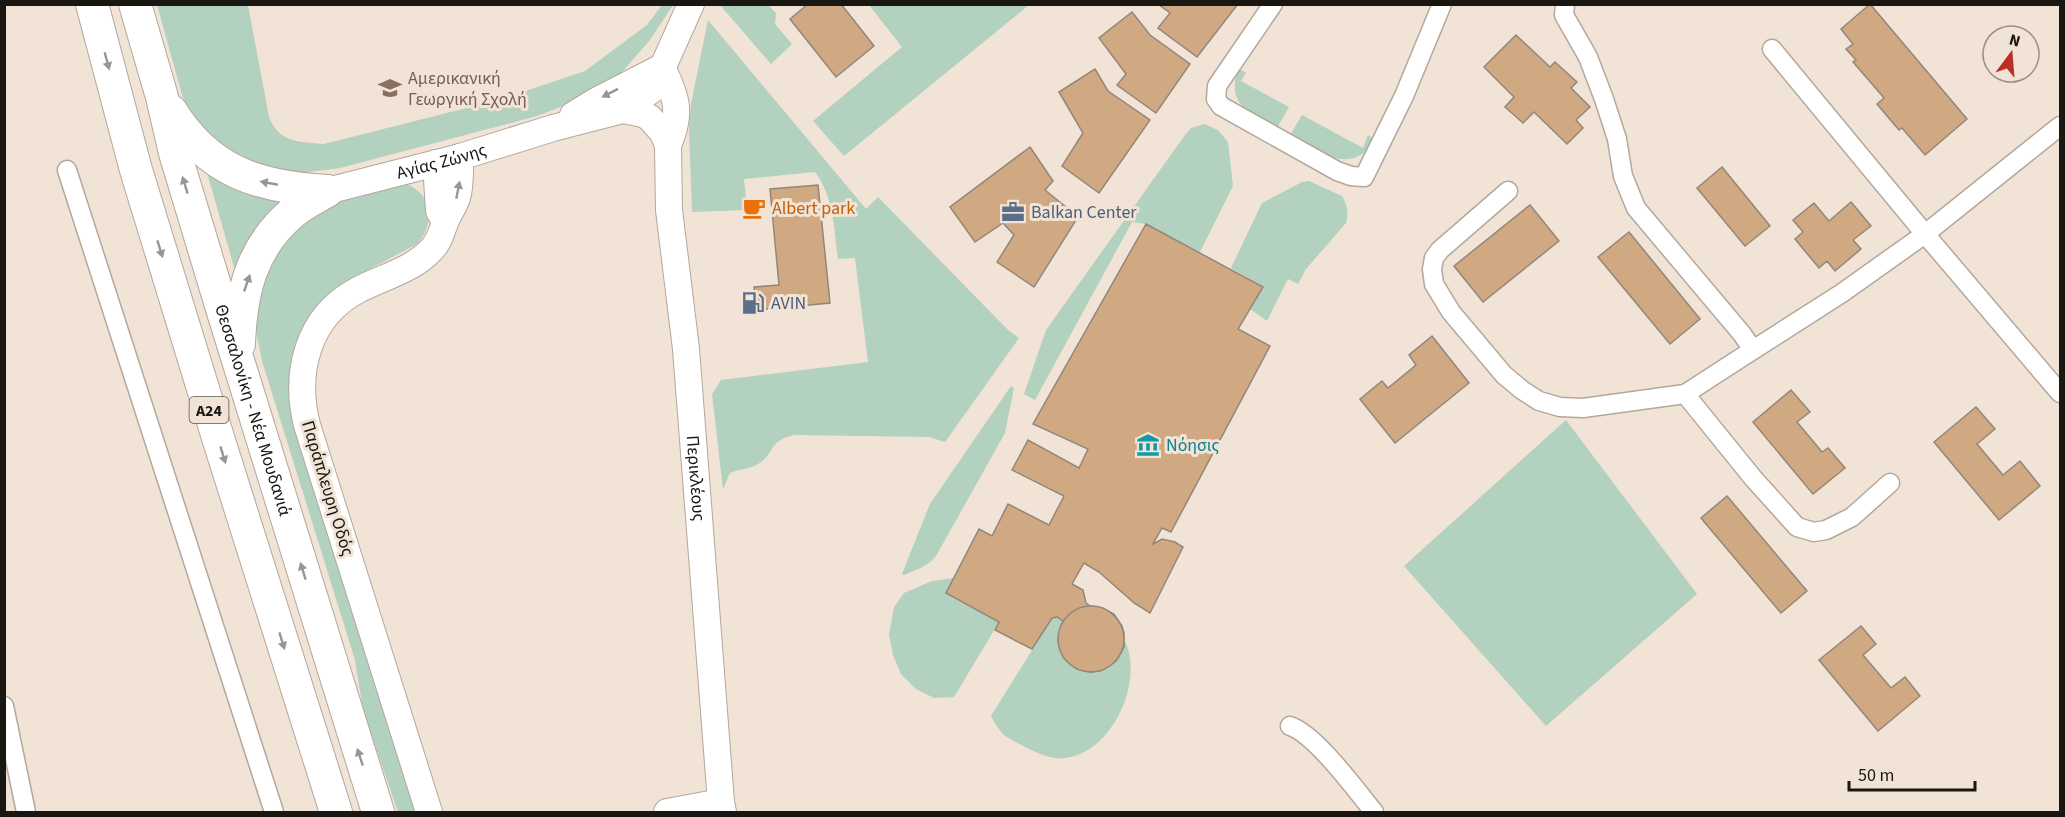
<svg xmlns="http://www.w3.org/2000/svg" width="2065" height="817" font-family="'Source Sans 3',sans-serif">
  <rect width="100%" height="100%" fill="#f1e3d6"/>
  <g fill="#b2d1be">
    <path d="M 157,5 L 248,5 L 269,117 C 279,143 300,142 324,144 L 502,99 L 585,71 L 647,25 L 662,5 L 673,5 L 650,40 L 615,80 L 586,97 L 537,116 L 340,168 L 286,175 L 232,156 L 193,119 L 183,98 Z"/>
    <path d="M 720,5 L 768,5 L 776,13 L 775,24 L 792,44 L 771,64 Z"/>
    <path d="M 869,5 L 1029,5 L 844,156 L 813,121 L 902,47 Z"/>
    <path d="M 708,20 L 866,209 L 878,197 L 1008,330 L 1019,338 L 945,442 L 929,437 L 795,435 C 768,440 775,454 758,464 C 750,469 739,469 730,473 L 723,489 L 712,394 L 721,380 L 868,362 L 855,258 L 838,259 C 834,229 834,197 815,172 L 744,179 L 747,210 L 692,212 L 689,129 L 691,104 Z"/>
    <path d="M 1238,68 L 1246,73 L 1241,81 L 1289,107 L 1276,130 C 1249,112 1226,105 1238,68 Z"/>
    <path d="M 1302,115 L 1363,148 L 1368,135 L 1374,139 C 1355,178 1316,151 1289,137 Z"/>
    <path d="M 1204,124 L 1218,130 L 1228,142 L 1233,186 L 1200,252 L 1146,224 L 1132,222 L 1035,400 L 1024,394 L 1046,330 L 1185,135 L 1191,128 Z"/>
    <path d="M 204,162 L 300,191 L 238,281 Z"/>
    <path d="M 397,181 C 431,189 439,218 417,244 L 336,287 L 307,322 L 296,355 L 420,812 L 398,812 L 363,710 L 355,660 L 262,361 L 255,326 L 255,297 L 276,238 L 312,205 Z"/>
    <path d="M 1309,181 L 1342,196 C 1347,205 1349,212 1346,223 L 1306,269 L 1298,284 L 1288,279 L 1267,321 L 1250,309 L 1263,287 L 1231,268 L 1262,203 L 1302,182 Z"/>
    <path d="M 1011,386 L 1014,388 L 1005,433 L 936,556 C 929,566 915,570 904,575 L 902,574 L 930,504 Z"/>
    <path d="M 1566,420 L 1697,594 L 1546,726 L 1404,566 Z"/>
    <path d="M 954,578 L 999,622 L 954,697 L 934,698 L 916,689 L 901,674 L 893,655 L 889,635 L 894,607 L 904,593 L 932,581 Z"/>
    <path d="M 1057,617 L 1063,621 C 1041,674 1118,692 1125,641 C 1144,681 1113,752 1066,758 C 1052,760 1040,754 1027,748 C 1005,736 1003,738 991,716 L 1052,618 Z"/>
  </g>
  <g fill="#d0a882" stroke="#93867b" stroke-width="1.5">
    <path d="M 841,4 L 874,46 L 836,77 L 790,19 L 808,4 Z"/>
    <path d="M 1158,4 L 1238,4 L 1197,57 L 1158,28 L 1170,13 Z"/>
    <path d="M 1870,4 L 1967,119 L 1925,155 L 1902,128 L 1899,130 L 1877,104 L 1884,98 L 1853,62 L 1856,60 L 1846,49 L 1853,44 L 1841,29 Z"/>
    <path d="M 1132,12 L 1150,35 L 1190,64 L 1156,113 L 1117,85 L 1126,74 L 1099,38 Z"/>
    <path d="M 1516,35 L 1550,67 L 1555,62 L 1577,82 L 1571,88 L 1590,107 L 1576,120 L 1583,128 L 1567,144 L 1534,112 L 1523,123 L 1505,107 L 1514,97 L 1484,67 Z"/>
    <path d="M 1095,69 L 1108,91 L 1150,120 L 1099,193 L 1062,166 L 1083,133 L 1059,92 Z"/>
    <path d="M 1030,147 L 1053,181 L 1045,190 L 1078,217 L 1034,287 L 997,262 L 1014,235 L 1003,223 L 975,242 L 950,207 Z"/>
    <path d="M 1722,167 L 1770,226 L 1745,246 L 1697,188 Z"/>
    <path d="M 818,185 L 830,303 L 756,310 L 754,287 L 779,285 L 770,189 Z"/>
    <path d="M 1851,202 L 1871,226 L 1853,240 L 1861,249 L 1835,271 L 1827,261 L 1819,268 L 1795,239 L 1803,232 L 1793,220 L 1814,203 L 1829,221 Z"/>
    <path d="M 1530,205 L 1559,241 L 1483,302 L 1454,266 Z"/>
    <path d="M 1146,224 L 1263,287 L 1238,329 L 1270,346 L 1171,532 L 1162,528 L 1153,544 L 1162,539 L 1175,542 L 1183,547 L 1150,613 L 1134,603 L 1099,572 L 1084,563 L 1072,584 L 1083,590 L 1086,603 L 1090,606 L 1102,608 L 1114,614 L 1122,626 L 1124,633 L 1124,647 L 1116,661 L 1100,671 L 1090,672 L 1077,669 L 1064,658 L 1058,640 L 1063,621 L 1057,617 L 1052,618 L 1032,649 L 995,630 L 999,622 L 946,593 L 979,529 L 992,536 L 1008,504 L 1049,525 L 1064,496 L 1012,470 L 1028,440 L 1079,468 L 1088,449 L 1033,424 Z"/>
    <path d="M 1629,232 L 1700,319 L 1670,344 L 1598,257 Z"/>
    <path d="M 1432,336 L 1469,383 L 1395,443 L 1360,399 L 1382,381 L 1388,388 L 1416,365 L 1409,355 Z"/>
    <path d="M 1791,390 L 1810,412 L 1797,422 L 1822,452 L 1828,448 L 1845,468 L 1813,494 L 1753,422 Z"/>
    <path d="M 1976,407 L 1995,429 L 1977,444 L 2003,475 L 2020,461 L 2040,486 L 1999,520 L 1934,442 Z"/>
    <path d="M 1727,496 L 1807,591 L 1781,613 L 1701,518 Z"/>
    <circle cx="1091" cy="639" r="33"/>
    <path d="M 1861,626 L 1876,644 L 1863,655 L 1891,688 L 1905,677 L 1920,696 L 1878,731 L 1819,660 Z"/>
  </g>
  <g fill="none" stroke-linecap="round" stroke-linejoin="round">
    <g stroke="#b4a79b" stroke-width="21">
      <g id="street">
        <path d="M 1273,4 L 1217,86 L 1216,99 L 1221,106 L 1337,171 L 1351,176 L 1364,177 L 1404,96 L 1442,4"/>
        <path d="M 1565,4 L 1564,15 L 1588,57 L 1604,99 L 1617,139 L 1623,176 L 1636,208 L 1742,334 L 1753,350 L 1842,293 L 1925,234 L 2060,126"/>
        <path d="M 1772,49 L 1925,234 L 2060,393"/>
        <path d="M 67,170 L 274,812"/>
        <path d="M 1508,191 L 1440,250 L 1434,258 L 1432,269 L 1434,284 L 1451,312 L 1504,375 L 1522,390 L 1539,401 L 1560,407 L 1583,408 L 1685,394 L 1753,350"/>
        <path d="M 1685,394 L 1753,478 L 1797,527 L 1814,532 L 1826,530 L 1852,517 L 1890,483"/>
        <path d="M 4,706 L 26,812"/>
        <path d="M 1290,726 C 1315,734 1356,790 1374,812"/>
      </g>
    </g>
    <g stroke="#b4a79b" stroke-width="28">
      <g id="secondary">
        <path d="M 662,67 C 677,98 682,113 668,145"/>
        <path id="s1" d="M 623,110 L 643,114 L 650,118 L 663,133 L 668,145 L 669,210 L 686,349 L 721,802 L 723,812"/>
        <path d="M 573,115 L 596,101 L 662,67"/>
        <path d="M 436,163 L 439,211 L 445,221"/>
        <path id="s2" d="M 327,191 L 460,157 L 553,128 L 623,110 L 653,89 L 691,4"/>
        <path d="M 429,812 L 307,425 C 294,373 307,317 358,290 C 381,278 412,270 430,251 C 439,243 441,233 445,223 C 448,214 454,207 457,198 C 461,184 460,170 460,157"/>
        <path d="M 667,812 L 721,802"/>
      </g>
    </g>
    <g stroke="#b4a79b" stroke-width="34">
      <g id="highway">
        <path d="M 92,4 L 136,170 L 220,444 L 336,812"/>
        <path id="s3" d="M 135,4 L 162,97 L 175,153 L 223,312 L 378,812"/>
        <path d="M 171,111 C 209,172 258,187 327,191"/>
        <path d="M 239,344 C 241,292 251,248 292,213 C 302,204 315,198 327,191"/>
      </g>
    </g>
    <use href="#street" stroke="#fff" stroke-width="18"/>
    <use href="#secondary" stroke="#fff" stroke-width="26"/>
    <use href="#highway" stroke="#fff" stroke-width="32"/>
  </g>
  <defs><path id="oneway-solid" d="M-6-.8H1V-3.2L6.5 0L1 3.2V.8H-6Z" transform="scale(1.5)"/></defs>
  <g fill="#989694">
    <use href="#oneway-solid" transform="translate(107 61) rotate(75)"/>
    <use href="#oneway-solid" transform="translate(610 93) rotate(153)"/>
    <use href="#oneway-solid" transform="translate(269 183) rotate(-169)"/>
    <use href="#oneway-solid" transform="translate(185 185) rotate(-107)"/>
    <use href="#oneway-solid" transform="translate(458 190) rotate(-79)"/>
    <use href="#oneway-solid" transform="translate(160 249) rotate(73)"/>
    <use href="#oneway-solid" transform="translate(247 283) rotate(-71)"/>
    <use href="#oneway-solid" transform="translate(223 455) rotate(73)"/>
    <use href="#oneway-solid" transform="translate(303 571) rotate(-107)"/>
    <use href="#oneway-solid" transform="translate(282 641) rotate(73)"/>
    <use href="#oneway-solid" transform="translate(360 757) rotate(-108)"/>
  </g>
  <defs>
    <g id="university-bare" transform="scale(1.8)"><path d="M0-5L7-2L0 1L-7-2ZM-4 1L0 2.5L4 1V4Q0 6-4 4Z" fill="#8d6e63" stroke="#f1e3d6" stroke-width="2.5" paint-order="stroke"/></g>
    <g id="cafe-bare" transform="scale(1.8)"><path d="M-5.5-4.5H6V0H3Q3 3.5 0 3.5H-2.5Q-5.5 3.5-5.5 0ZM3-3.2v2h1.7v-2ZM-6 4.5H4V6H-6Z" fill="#e8710a" stroke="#f1e3d6" stroke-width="2.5" paint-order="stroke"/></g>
    <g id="office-bare" transform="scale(1.8)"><path d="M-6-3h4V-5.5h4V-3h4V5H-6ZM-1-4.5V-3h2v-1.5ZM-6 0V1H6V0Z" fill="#5c6f8a" stroke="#f1e3d6" stroke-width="2.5" paint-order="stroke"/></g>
    <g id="fuel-bare" transform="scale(1.8)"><path d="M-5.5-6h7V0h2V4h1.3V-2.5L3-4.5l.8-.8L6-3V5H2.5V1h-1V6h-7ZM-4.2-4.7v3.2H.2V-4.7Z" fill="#5c6f8a" stroke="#f1e3d6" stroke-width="2.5" paint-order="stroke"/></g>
    <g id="museum-bare" transform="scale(1.8)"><path d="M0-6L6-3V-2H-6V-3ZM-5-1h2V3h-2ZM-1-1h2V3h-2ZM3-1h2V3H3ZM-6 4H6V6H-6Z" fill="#0f9aa8" stroke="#f1e3d6" stroke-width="2.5" paint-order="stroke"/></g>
  </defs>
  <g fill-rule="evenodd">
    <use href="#university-bare" x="390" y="88"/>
    <use href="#cafe-bare" x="754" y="208"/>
    <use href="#office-bare" x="1013" y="212"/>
    <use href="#fuel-bare" x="753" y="303"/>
    <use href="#museum-bare" x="1148" y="445"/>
  </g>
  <g text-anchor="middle" stroke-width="6" stroke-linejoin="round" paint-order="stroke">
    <rect fill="#f1e3d6" stroke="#5a544c" stroke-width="1.5" x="189.5" y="397" width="39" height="26" rx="4.5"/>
    <g font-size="16" font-weight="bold" fill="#1a1611">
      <text x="209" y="416">Α24</text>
    </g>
    <g font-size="18" fill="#785e54" stroke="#f1e3d6" text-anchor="start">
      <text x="408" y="84">Αμερικανική<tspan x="408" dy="21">Γεωργική Σχολή</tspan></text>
    </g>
    <g font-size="18" fill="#1a1611" stroke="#f1e3d6">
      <text dy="6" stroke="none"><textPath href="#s2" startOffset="118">Αγίας Ζώνης</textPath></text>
      <text dy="6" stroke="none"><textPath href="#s3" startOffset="423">Θεσσαλονίκη - Νέα Μουδανιά</textPath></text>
      <text dy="6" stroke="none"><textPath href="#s1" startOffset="396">Περικλέους</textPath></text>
      <text transform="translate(328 488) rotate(73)" y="6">Παράπλευρη Οδός</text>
    </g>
    <g font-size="18" fill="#c56008" stroke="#f1e3d6" text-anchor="start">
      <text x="772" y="214">Albert park</text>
    </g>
    <g font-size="18" fill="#4e5e75" stroke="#f1e3d6" text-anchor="start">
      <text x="1031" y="218">Balkan Center</text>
      <text x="771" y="309">AVIN</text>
    </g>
    <g font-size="18" fill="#0d838f" stroke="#f1e3d6" text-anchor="start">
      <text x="1166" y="451">Νόησις</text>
    </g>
  </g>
  <rect width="2065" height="817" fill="none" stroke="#1a1611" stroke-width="12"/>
  <g transform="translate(2011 54) rotate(16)"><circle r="28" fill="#f1e3d6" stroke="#9b9187" stroke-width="1.5"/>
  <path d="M0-4.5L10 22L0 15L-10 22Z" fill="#bc2d27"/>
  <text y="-9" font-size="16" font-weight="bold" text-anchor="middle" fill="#1a1611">N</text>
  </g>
  <path d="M1849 781v9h126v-9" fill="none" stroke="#1a1611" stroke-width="3"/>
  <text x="1858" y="781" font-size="18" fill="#1a1611" stroke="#f1e3d6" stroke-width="4.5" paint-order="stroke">50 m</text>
</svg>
